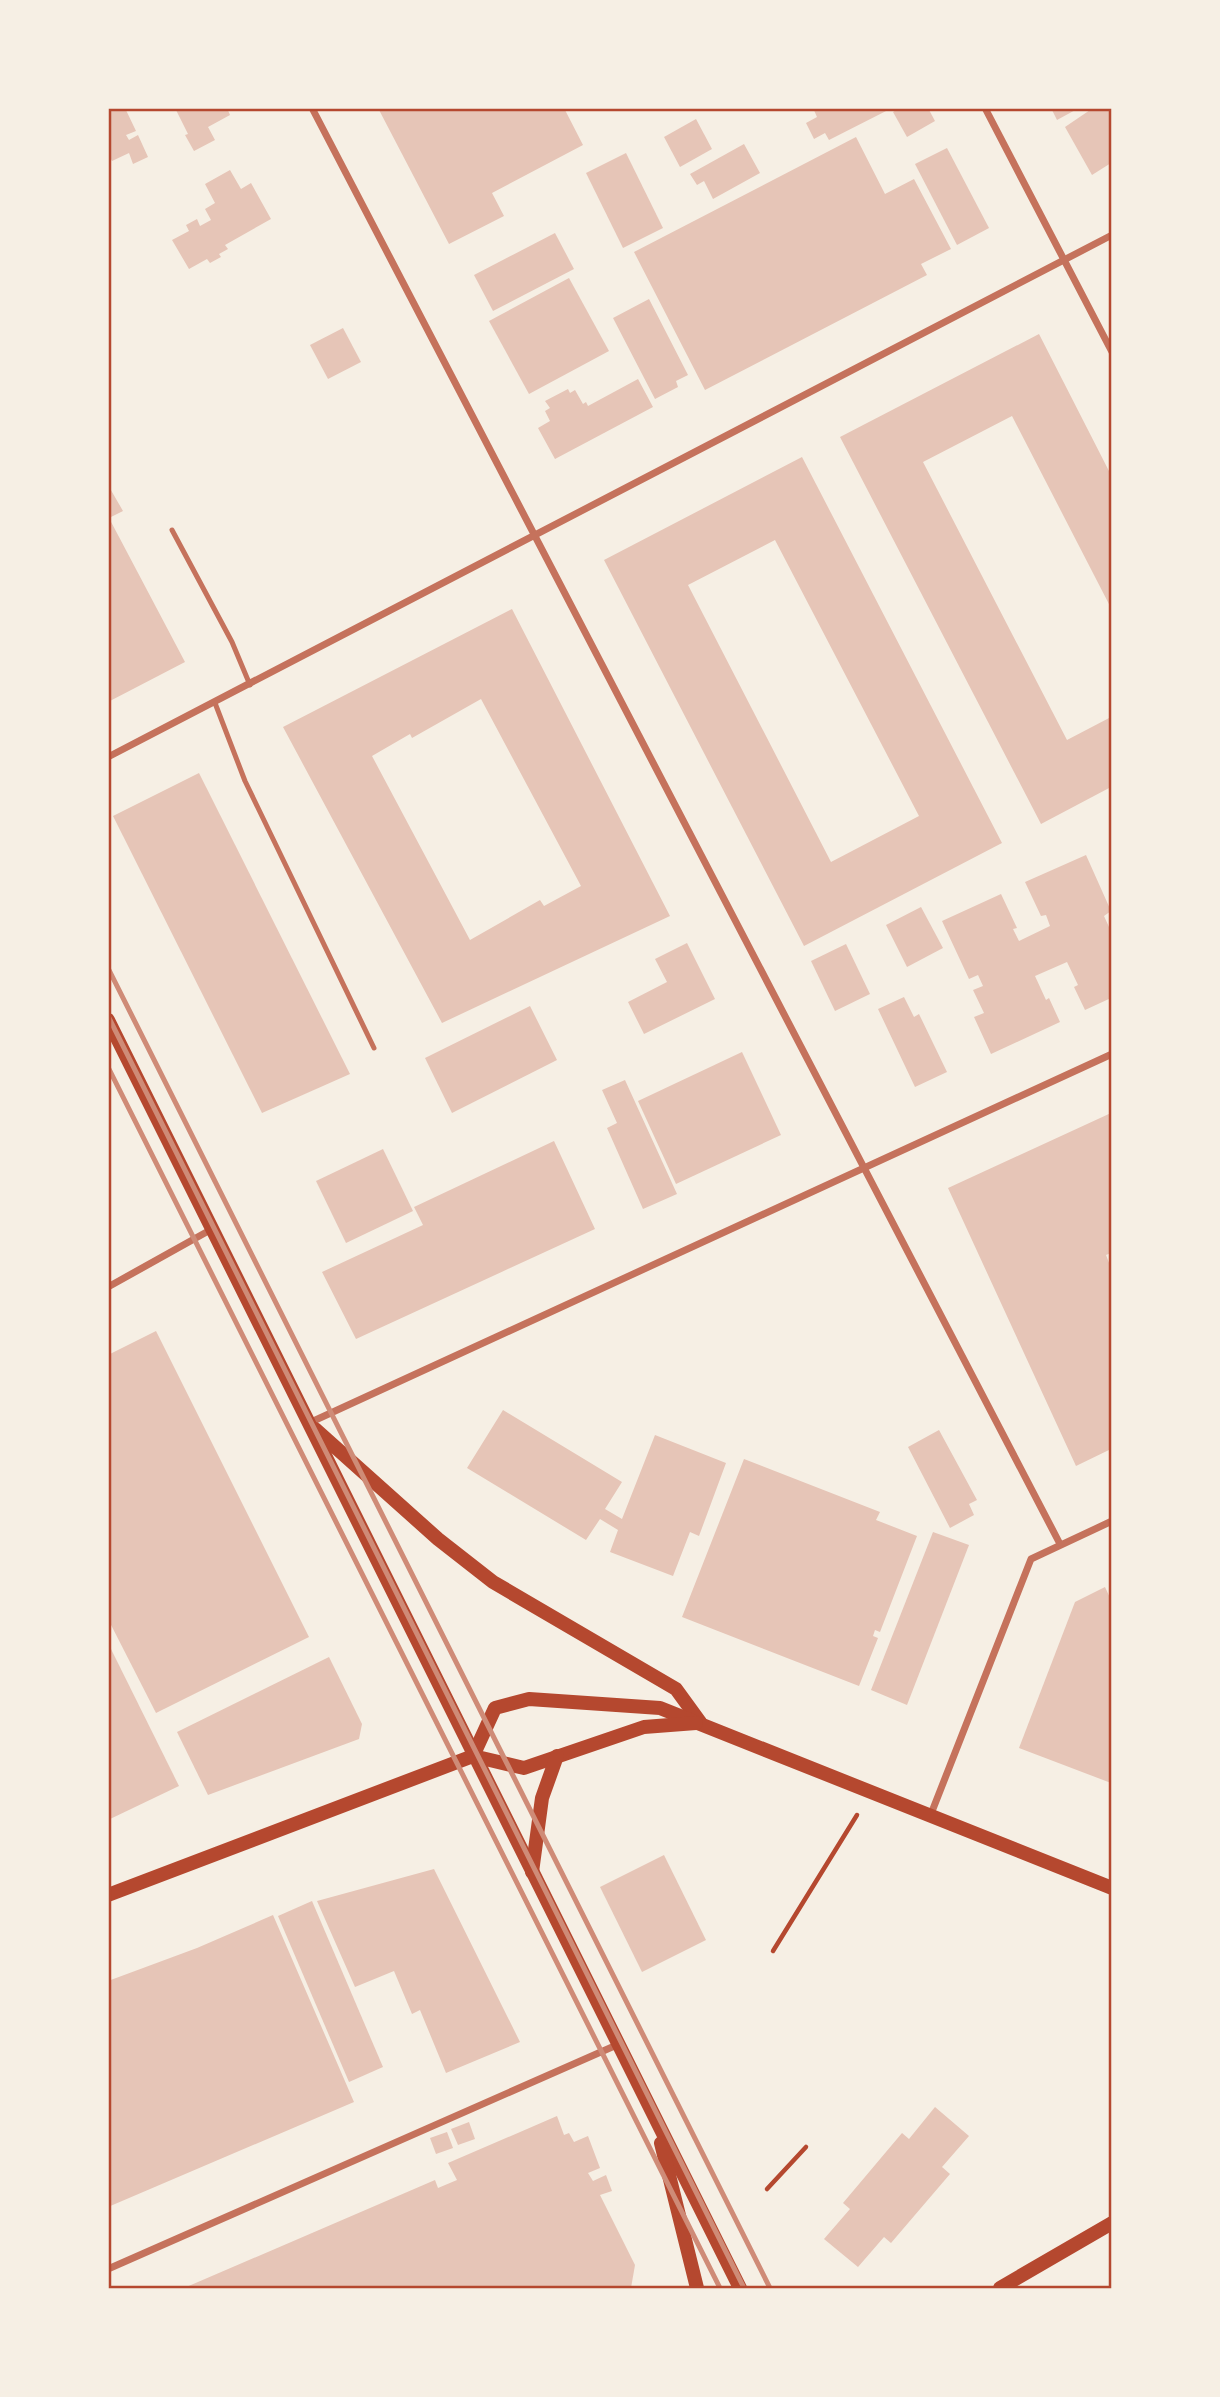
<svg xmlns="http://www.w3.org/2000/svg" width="1220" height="2397" font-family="'Public Sans',sans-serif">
  <rect width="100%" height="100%" fill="#f6efe4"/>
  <g fill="#e6c5b7" fill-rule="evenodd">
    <path d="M 108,108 L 125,108 L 136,131 L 126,135 L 129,140 L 138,135 L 148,157 L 133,164 L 129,153 L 112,161 L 108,154 Z"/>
    <path d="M 175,108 L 227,108 L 230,115 L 208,127 L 215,140 L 194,151 L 185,135 L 188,134 Z"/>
    <path d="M 378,108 L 564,108 L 583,145 L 492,193 L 504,216 L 449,244 Z"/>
    <path d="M 813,108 L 892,108 L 829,140 L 825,133 L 814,139 L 806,123 L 817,117 Z"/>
    <path d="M 899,108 L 928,108 L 935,121 L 907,137 L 893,112 Z"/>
    <path d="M 1051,108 L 1079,108 L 1057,120 Z"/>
    <path d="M 1093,108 L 1111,108 L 1111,163 L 1092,175 L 1065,127 Z"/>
    <path d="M 696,119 L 712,149 L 680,167 L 664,137 Z"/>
    <path d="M 856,137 L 885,194 L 914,179 L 951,249 L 921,264 L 927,275 L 705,390 L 634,252 Z"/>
    <path d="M 744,144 L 760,173 L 713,199 L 704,181 L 697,185 L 690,174 Z"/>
    <path d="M 947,148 L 989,228 L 957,245 L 915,164 Z"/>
    <path d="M 626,153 L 663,228 L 623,248 L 586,173 Z"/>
    <path d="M 230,170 L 241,189 L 251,183 L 271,219 L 225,245 L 228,249 L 219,254 L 221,257 L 210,263 L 207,259 L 189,269 L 172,240 L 189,231 L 186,225 L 197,219 L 200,226 L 211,220 L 205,209 L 215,203 L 205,184 Z"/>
    <path d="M 555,233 L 574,269 L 493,311 L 474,275 Z"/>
    <path d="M 569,278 L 609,351 L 529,394 L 489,321 Z"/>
    <path d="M 649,299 L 688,375 L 676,381 L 678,387 L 655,399 L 613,318 Z"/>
    <path d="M 343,328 L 361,362 L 328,379 L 310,345 Z"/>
    <path d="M 1039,334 L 1111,475 L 1111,608 L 1012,416 L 923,462 L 1067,740 L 1111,717 L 1111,787 L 1041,824 L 840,437 Z"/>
    <path d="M 638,379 L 653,407 L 555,459 L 538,428 L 550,421 L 545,411 L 550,408 L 545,401 L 568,389 L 570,393 L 575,390 L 583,404 L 586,402 L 588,406 Z"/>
    <path d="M 802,457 L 1002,843 L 804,946 L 604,560 ZM 775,540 L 919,816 L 831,862 L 688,585 Z"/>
    <path d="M 108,485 L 123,511 L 109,518 L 185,662 L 108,702 Z"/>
    <path d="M 512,609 L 670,916 L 442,1023 L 283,727 ZM 481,699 L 581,886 L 544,906 L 540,900 L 470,940 L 372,756 L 410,734 L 412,738 Z"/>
    <path d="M 199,773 L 350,1074 L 262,1113 L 113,816 Z"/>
    <path d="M 1086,855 L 1111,911 L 1104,916 L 1109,927 L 1111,926 L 1111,998 L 1085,1010 L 1074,987 L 1078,985 L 1067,962 L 1035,976 L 1046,1000 L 1049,998 L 1060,1022 L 991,1054 L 974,1017 L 984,1013 L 973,990 L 983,986 L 978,975 L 969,979 L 942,921 L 1001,894 L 1017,928 L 1013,929 L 1019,941 L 1050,926 L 1046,915 L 1041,916 L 1025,882 Z"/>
    <path d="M 921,907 L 943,948 L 907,967 L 886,925 Z"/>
    <path d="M 687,943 L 715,999 L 644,1034 L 628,1002 L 667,982 L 655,959 Z"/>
    <path d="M 846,944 L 870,994 L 835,1011 L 811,961 Z"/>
    <path d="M 904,997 L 914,1017 L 919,1014 L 947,1072 L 915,1087 L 878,1009 Z"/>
    <path d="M 530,1006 L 557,1060 L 452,1113 L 425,1058 Z"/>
    <path d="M 742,1052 L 781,1135 L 676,1184 L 638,1101 Z"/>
    <path d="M 625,1080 L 677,1194 L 643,1209 L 607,1128 L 617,1123 L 602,1090 Z"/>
    <path d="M 1111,1113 L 1111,1253 L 1106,1255 L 1111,1268 L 1111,1449 L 1076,1466 L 948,1188 Z"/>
    <path d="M 554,1141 L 595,1229 L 356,1339 L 322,1272 L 423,1225 L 414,1207 Z"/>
    <path d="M 383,1149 L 413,1211 L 346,1243 L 316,1181 Z"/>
    <path d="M 156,1331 L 309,1637 L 156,1713 L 108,1619 L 108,1355 Z"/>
    <path d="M 503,1410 L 622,1482 L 605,1509 L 622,1519 L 655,1435 L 726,1463 L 699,1536 L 690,1532 L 673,1576 L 610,1552 L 618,1530 L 600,1519 L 586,1540 L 467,1468 Z"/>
    <path d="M 939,1430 L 977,1500 L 969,1504 L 974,1515 L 950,1528 L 908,1447 Z"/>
    <path d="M 744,1459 L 880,1512 L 876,1520 L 917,1536 L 880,1632 L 875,1630 L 873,1636 L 878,1638 L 859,1686 L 682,1617 Z"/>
    <path d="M 933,1532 L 969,1545 L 907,1705 L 871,1690 Z"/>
    <path d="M 1105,1587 L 1111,1600 L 1111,1783 L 1019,1748 L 1075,1602 Z"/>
    <path d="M 108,1643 L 179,1786 L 108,1820 Z"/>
    <path d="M 329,1657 L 362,1724 L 359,1739 L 208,1795 L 177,1732 Z"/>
    <path d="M 664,1855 L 706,1940 L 642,1972 L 600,1887 Z"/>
    <path d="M 434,1869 L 520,2042 L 446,2073 L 420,2010 L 412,2014 L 394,1971 L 355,1987 L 317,1901 Z"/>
    <path d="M 312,1901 L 383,2067 L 349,2082 L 278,1916 Z"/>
    <path d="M 273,1915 L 354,2102 L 108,2207 L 108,1981 L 197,1948 Z"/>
    <path d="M 935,2107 L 969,2136 L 942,2167 L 950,2174 L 891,2243 L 884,2237 L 858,2267 L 824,2239 L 850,2209 L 843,2203 L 902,2133 L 909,2139 Z"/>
    <path d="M 557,2116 L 564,2135 L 569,2133 L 574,2142 L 588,2136 L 600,2168 L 588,2173 L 593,2181 L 606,2175 L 612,2191 L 600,2195 L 635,2265 L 631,2288 L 184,2288 L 435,2180 L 438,2188 L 457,2180 L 448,2163 Z"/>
    <path d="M 469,2122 L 475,2139 L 458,2145 L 451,2129 Z"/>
    <path d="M 447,2132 L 453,2148 L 436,2154 L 430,2138 Z"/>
  </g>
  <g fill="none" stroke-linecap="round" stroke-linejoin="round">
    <g stroke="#b5482f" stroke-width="4.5">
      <path d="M 773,1951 L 857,1815"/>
      <path d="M 767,2189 L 806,2147"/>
    </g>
    <g stroke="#c5725c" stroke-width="5">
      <path d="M 172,530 L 232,642 L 250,685"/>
      <path d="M 215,703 L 245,781 L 374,1048"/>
    </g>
    <g stroke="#c5725c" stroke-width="7">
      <path d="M 312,108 L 1060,1544"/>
      <path d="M 985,108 L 1112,352"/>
      <path d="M 108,757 L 1112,235"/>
      <path d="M 108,1287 L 212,1229"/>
      <path d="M 309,1423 L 1112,1054"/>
      <path d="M 931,1814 L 1031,1559 L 1112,1521"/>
      <path d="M 108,2269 L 619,2044"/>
    </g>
    <g stroke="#b5482f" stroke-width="14">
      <path d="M 108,1020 L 740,2288"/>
      <path d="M 315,1429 L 438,1539 L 493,1582 L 676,1689 L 700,1722"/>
      <path d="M 473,1756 L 495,1708 L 529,1699 L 660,1708 L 1112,1888"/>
      <path d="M 473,1756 L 524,1768 L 644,1727 L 696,1723"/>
      <path d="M 532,1872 L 542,1798 L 557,1756"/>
      <path d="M 108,1895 L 473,1756"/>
      <path d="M 661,2143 L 697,2288"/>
      <path d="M 1000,2288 L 1112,2223"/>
    </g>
    <g stroke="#cf8b77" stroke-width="5">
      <path d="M 108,968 L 770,2288"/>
      <path d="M 108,1016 L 744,2288"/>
      <path d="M 108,1067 L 720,2288"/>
    </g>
  </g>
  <rect width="1220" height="2397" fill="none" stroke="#f6efe4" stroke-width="220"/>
  <rect x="110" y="110" width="1000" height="2177" fill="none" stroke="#b5482f" stroke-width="2.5"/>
</svg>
